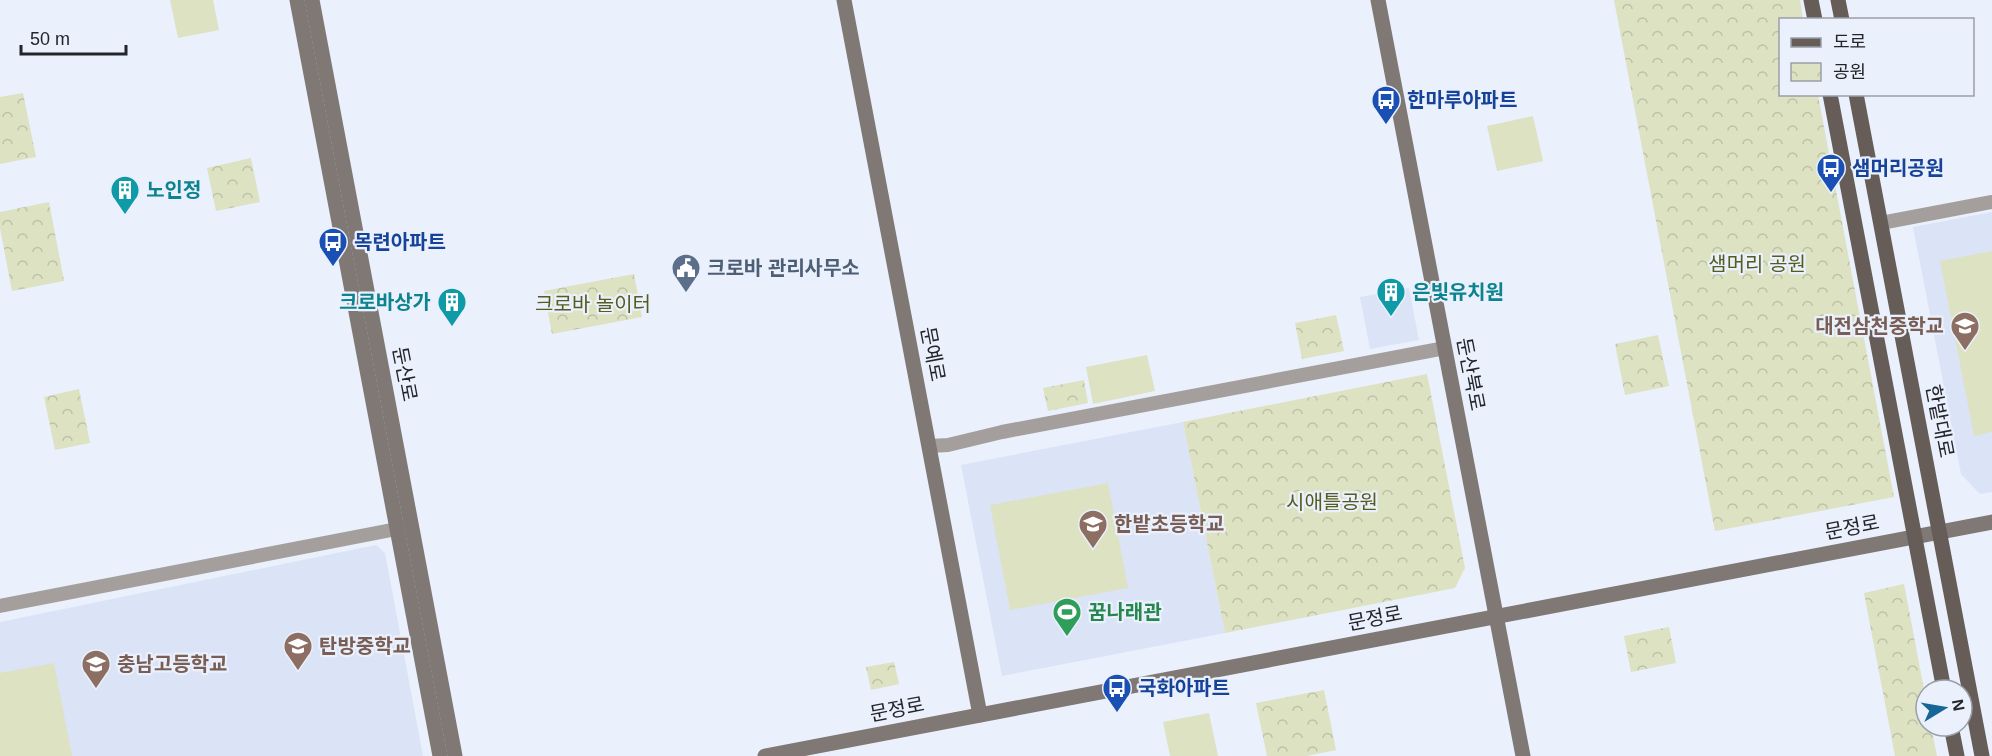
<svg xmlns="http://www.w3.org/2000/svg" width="1992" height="756" font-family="Helvetica,'Noto Sans KR',sans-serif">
  <defs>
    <pattern id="park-crowns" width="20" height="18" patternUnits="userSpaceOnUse" patternTransform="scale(1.5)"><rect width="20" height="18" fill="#dde2c2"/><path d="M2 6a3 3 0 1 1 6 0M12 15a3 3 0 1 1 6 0" fill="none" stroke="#bdc2a7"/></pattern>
  </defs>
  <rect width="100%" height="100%" fill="#eaf0fc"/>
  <g fill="#dae4f6">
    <path d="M 1992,212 L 1992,492 L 1980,494 L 1961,474 L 1913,227 Z"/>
    <path d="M 1409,288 L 1419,340 L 1370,349 L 1360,297 Z"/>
    <path d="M 1183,422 L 1225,633 L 1002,676 L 961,465 Z"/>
    <path d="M 376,545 L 385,553 L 423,756 L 0,756 L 0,622 Z"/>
  </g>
  <g fill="url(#park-crowns)">
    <path d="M 1614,0 L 1800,0 L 1803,19 L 1780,20 L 1780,94 L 1818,95 L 1894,497 L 1715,531 Z"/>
    <path d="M 23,93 L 36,157 L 0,164 L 0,97 Z"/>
    <path d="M 251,158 L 260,202 L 216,211 L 207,168 Z"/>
    <path d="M 49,202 L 64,281 L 12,291 L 0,228 L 0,212 Z"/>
    <path d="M 634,274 L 642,317 L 552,334 L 544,291 Z"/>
    <path d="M 1336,315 L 1344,351 L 1302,359 L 1295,323 Z"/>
    <path d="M 1658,335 L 1669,386 L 1625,395 L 1615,344 Z"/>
    <path d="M 1427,374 L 1465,568 L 1455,588 L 1225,633 L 1183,422 Z"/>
    <path d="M 1084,380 L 1088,403 L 1048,411 L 1043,388 Z"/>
    <path d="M 79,389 L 90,443 L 55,450 L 44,397 Z"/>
    <path d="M 1904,584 L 1926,700 L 1926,726 L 1931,726 L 1937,756 L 1895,756 L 1864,593 Z"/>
    <path d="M 1669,627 L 1676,663 L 1631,672 L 1624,636 Z"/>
    <path d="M 894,662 L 899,684 L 871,690 L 866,667 Z"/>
    <path d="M 1324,690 L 1336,750 L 1307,756 L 1267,756 L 1256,703 Z"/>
  </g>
  <g fill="#dde2c2">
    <path d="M 170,0 L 213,0 L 219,30 L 178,38 Z"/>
    <path d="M 1533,116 L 1543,161 L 1497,171 L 1487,126 Z"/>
    <path d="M 1992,251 L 1992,432 L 1974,436 L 1940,261 Z"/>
    <path d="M 1147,355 L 1155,391 L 1093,404 L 1086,367 Z"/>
    <path d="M 1108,483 L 1128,588 L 1010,610 L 990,505 Z"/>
    <path d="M 54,663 L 72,756 L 0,756 L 0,673 Z"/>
    <path d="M 1209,713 L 1218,756 L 1170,756 L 1163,722 Z"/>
  </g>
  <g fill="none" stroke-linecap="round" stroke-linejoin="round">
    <g stroke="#a49f9c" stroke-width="14">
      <path d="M 1881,223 L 1992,202"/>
      <path d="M 929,446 L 948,445 L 1002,432 L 1445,348"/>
      <path d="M 0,606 L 407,527"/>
    </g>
    <g stroke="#807874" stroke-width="15">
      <path d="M 297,0 L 440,756"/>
      <path d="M 312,0 L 455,756"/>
      <path d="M 844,0 L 980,715"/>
      <path d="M 1378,0 L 1523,756"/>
      <path d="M 765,756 L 1992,522"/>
    </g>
    <g stroke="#665d58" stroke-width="15">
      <path d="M 1811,0 L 1815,20"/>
      <path d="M 1838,0 L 1842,20"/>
      <path d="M 1830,94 L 1944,690"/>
      <path d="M 1856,94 L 1982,756"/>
      <path d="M 1951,726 L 1957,756"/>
    </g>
  </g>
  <defs>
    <g id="bus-pin" transform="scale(1.5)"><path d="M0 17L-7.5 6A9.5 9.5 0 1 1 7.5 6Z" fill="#1a4fb4" stroke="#eaf0fc"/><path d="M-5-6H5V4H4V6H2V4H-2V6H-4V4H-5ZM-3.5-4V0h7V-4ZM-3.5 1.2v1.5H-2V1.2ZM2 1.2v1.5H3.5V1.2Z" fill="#fff"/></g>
    <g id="building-pin" transform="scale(1.5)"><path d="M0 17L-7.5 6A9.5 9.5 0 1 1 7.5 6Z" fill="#0f9aa8" stroke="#eaf0fc"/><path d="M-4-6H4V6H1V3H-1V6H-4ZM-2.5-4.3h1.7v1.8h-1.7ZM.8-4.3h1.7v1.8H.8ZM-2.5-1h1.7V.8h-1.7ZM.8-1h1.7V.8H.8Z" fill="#fff"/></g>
    <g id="civic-pin" transform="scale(1.5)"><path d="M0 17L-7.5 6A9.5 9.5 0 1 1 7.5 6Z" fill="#5c6f8a" stroke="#eaf0fc"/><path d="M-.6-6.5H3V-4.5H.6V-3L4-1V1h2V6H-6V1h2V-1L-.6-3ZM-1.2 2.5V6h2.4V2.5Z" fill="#fff"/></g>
    <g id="school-pin" transform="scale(1.5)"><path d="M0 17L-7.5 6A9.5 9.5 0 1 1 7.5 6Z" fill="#8d6e63" stroke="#eaf0fc"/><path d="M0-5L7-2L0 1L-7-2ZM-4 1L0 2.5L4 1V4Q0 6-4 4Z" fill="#fff"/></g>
    <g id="stadium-pin" transform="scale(1.5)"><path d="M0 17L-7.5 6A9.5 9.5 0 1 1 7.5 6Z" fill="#2e9e5b" stroke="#eaf0fc"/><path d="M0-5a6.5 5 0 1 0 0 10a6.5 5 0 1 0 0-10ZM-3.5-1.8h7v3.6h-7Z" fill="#fff"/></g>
  </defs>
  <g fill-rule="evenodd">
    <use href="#bus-pin" x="1386" y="100"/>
    <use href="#bus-pin" x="1831" y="168"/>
    <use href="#building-pin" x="125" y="190"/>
    <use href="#bus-pin" x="333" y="242"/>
    <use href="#civic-pin" x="686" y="268"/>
    <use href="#building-pin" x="1391" y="292"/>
    <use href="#building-pin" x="452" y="302"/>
    <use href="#school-pin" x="1965" y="326"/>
    <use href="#school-pin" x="1093" y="524"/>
    <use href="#stadium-pin" x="1067" y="612"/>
    <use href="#school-pin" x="298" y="646"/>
    <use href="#school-pin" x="96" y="664"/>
    <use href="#bus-pin" x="1117" y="688"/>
  </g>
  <g text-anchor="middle" stroke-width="4.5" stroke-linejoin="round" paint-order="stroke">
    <g font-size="20" font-weight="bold" fill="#164399" stroke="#eaf0fc" text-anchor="start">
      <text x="1407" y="107">한마루아파트</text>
      <text x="1852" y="175">샘머리공원</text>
      <text x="354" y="249">목련아파트</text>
      <text x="1138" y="695">국화아파트</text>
    </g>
    <g font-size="20" font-weight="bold" fill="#0d838f" stroke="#eaf0fc" text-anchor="start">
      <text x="146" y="197">노인정</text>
      <text x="1412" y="299">은빛유치원</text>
      <text x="431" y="309" text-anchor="end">크로바상가</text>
    </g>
    <g font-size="20" fill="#565b1e" stroke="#eaf0fc">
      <text x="1757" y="271">샘머리 공원</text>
      <text x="593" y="311">크로바 놀이터</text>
      <text x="1332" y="509">시애틀공원</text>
    </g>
    <g font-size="20" font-weight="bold" fill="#4e5e75" stroke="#eaf0fc" text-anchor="start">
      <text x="707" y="275">크로바 관리사무소</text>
    </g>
    <g font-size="20" font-weight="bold" fill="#785e54" stroke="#eaf0fc" text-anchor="start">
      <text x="1944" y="333" text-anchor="end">대전삼천중학교</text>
      <text x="1114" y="531">한밭초등학교</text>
      <text x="319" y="653">탄방중학교</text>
      <text x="117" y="671">충남고등학교</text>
    </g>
    <g font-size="20" fill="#232529" stroke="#eaf0fc">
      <text transform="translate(933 354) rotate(79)" y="7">문예로</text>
      <text transform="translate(405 374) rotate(79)" y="7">둔산로</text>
      <text transform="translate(1471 374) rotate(79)" y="7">둔산북로</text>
      <text transform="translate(1940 421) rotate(79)" y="7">한밭대로</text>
      <text transform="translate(1852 527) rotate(-11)" y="7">문정로</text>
      <text transform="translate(1375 618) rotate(-11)" y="7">문정로</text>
      <text transform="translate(897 709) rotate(-11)" y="7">문정로</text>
    </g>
    <g font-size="20" font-weight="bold" fill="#27864d" stroke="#eaf0fc" text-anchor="start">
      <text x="1088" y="619">꿈나래관</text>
    </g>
  </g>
  <rect x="1779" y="18" width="195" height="78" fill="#eaf0fc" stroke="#9a9fa8" stroke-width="1.5"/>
  <rect x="1791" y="38" width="30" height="9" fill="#665d58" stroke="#9a9fa8" stroke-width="1.5"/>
  <text x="1833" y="48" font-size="18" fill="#232529">도로</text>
  <rect x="1791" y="63" width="30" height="18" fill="url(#park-crowns)" stroke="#9a9fa8" stroke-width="1.5"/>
  <text x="1833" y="78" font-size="18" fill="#232529">공원</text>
  <g transform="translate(1944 708) rotate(79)"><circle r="28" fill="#eaf0fc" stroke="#9a9fa8" stroke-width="1.5"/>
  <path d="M0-4.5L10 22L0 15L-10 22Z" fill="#176698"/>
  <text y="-9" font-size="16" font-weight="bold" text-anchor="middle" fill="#232529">N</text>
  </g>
  <path d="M21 45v9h105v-9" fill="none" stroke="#232529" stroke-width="3"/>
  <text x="30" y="45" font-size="18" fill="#232529" stroke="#eaf0fc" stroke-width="4.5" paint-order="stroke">50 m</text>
</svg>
